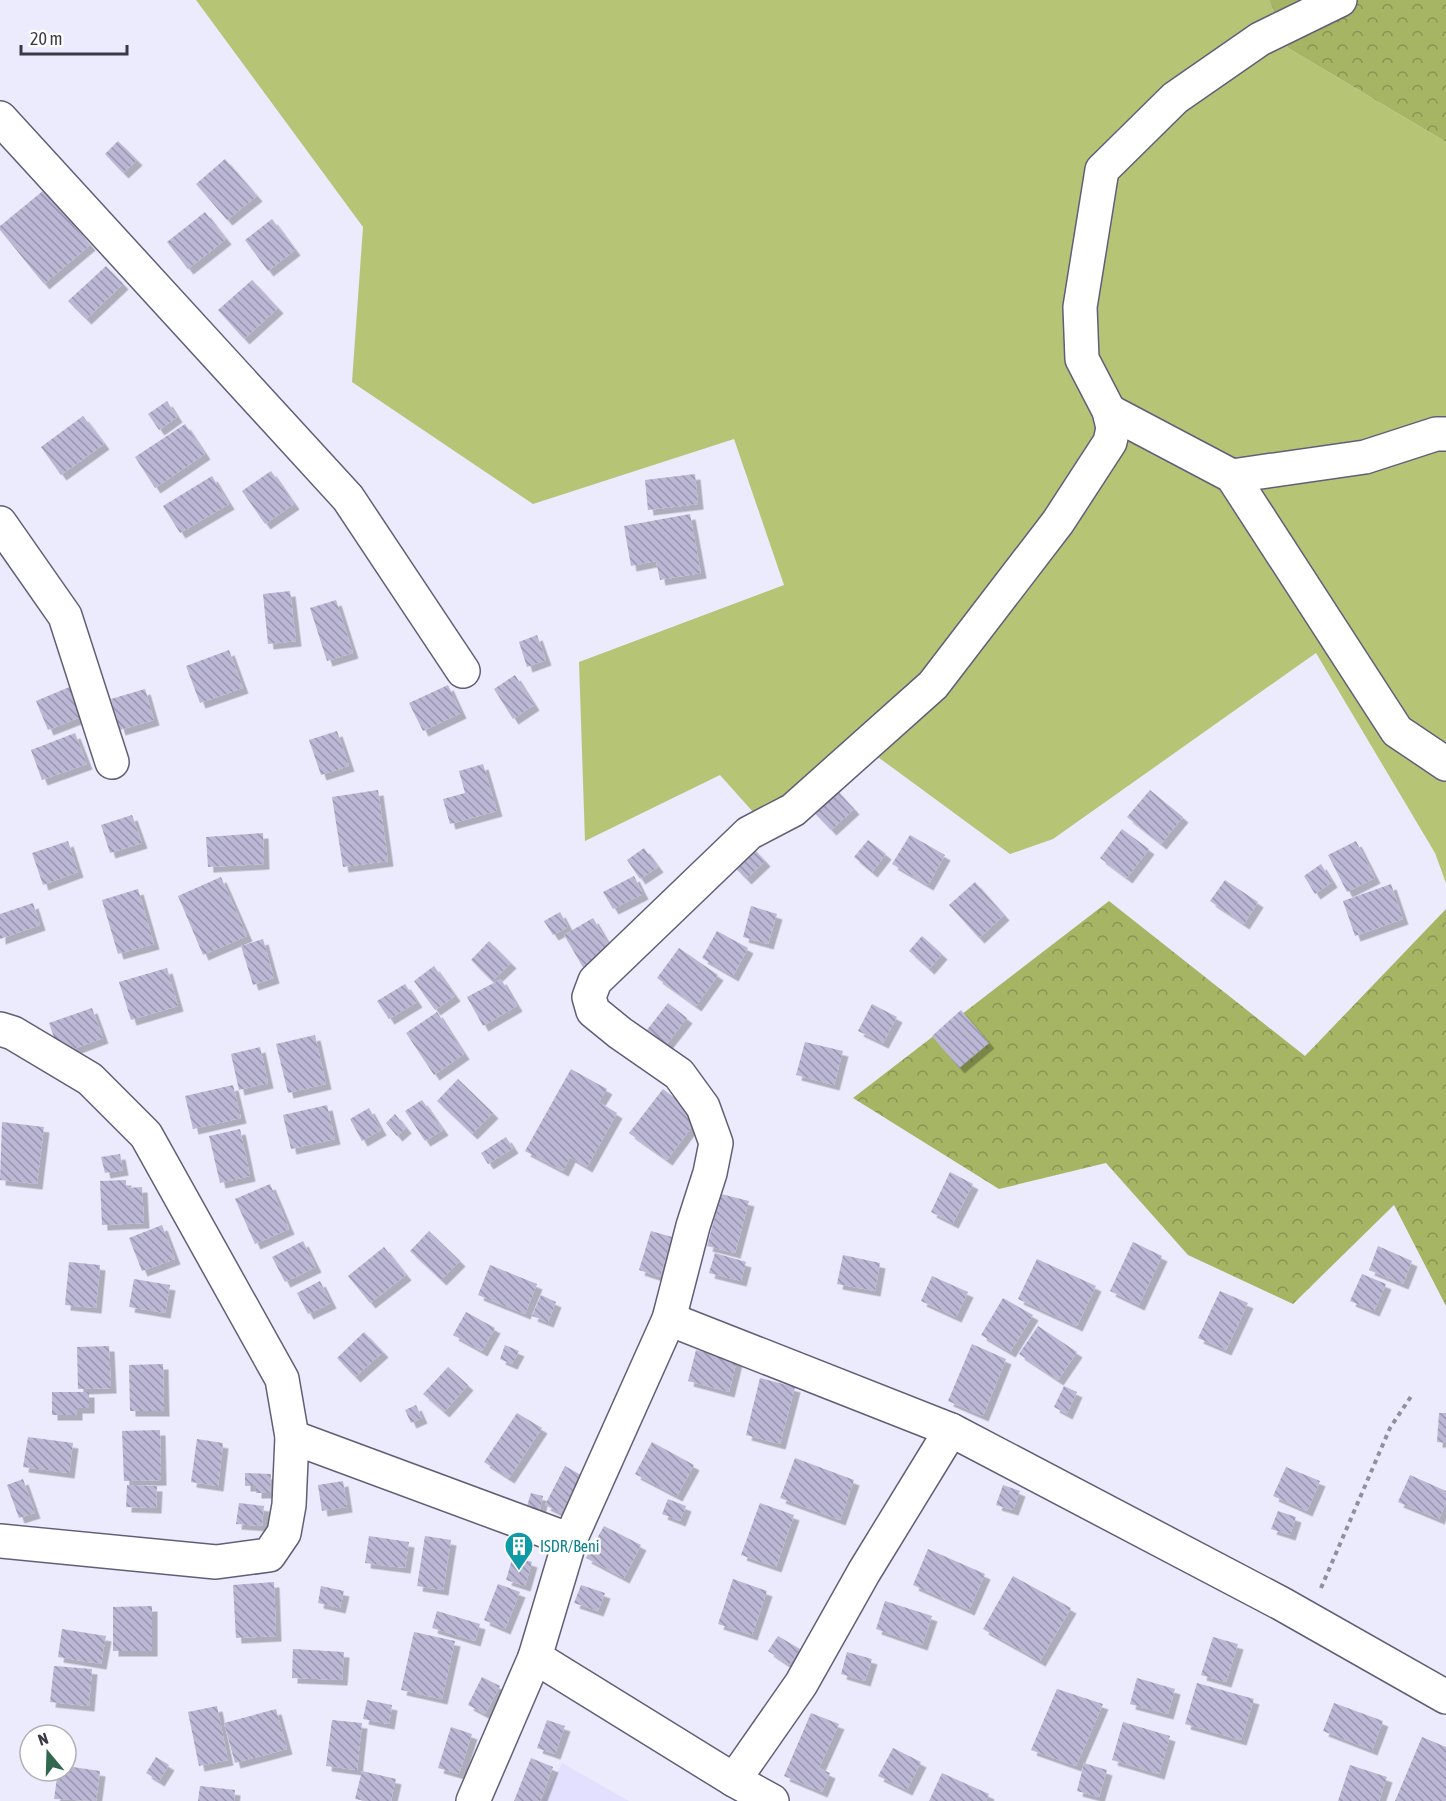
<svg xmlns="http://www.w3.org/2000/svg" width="1446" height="1801" font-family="'Asap Condensed',sans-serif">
  <defs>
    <pattern id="forest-crowns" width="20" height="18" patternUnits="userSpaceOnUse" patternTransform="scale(1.5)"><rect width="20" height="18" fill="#a6b564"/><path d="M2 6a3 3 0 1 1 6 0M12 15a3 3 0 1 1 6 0" fill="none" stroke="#889454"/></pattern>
    <pattern id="building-back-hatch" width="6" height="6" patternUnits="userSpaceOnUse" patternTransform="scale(1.5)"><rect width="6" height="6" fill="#bbb7d5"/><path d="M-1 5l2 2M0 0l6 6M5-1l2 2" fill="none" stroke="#9996af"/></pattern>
    <filter id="shadow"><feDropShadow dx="5.5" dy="5.5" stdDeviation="0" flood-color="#0004"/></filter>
  </defs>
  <rect width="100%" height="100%" fill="#eceafd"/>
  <path fill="#e3dffe" d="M 562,1763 L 629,1801 L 542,1801 Z"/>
  <path fill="#b6c575" d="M 196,0 L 1269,0 L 1288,48 L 1446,142 L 1446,883 L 1435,853 L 1316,653 L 1053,839 L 1010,854 L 852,738 L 762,822 L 720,775 L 585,841 L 579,662 L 784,585 L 734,439 L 533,504 L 352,382 L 363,227 Z"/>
  <g fill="url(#forest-crowns)">
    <path d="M 1269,0 L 1446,0 L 1446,142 L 1288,48 Z"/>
    <path d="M 1109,901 L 1305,1056 L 1446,909 L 1446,1306 L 1394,1205 L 1293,1304 L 1188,1255 L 1106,1163 L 999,1189 L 853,1098 Z"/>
  </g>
  <g fill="url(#building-back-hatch)" filter="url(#shadow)">
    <path d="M 118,141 L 137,160 L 123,173 L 105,154 Z"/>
    <path d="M 225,159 L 257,196 L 227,220 L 196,184 Z"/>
    <path d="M 44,190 L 90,245 L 44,284 L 0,230 L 0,226 Z"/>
    <path d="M 205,212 L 226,239 L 188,269 L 167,242 Z"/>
    <path d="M 272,219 L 295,250 L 268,271 L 245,240 Z"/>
    <path d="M 106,266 L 123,284 L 86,319 L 68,301 Z"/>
    <path d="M 252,280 L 278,308 L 244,339 L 218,310 Z"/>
    <path d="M 167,401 L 177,417 L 159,430 L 148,414 Z"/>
    <path d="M 83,416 L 104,444 L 61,475 L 41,447 Z"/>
    <path d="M 185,424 L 205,454 L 155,488 L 135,457 Z"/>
    <path d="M 271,471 L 294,504 L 265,524 L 242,491 Z"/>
    <path d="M 695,474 L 698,504 L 648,510 L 645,480 Z"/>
    <path d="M 212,476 L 229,504 L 180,533 L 163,506 Z"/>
    <path d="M 690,514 L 701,573 L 660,580 L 656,561 L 631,566 L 624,526 Z"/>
    <path d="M 290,591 L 296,641 L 268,644 L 263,594 Z"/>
    <path d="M 336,600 L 353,653 L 327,661 L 310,608 Z"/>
    <path d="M 537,635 L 546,660 L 527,667 L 519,642 Z"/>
    <path d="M 229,650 L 243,688 L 200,703 L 186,666 Z"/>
    <path d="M 515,675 L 534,705 L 513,719 L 494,689 Z"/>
    <path d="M 74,685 L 86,715 L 48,730 L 36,701 Z"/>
    <path d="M 448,685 L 461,713 L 423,731 L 409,703 Z"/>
    <path d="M 145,689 L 154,720 L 120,730 L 111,699 Z"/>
    <path d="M 337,731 L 349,766 L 321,775 L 309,740 Z"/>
    <path d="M 75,733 L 87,764 L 42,780 L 31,750 Z"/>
    <path d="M 483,764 L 497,811 L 450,824 L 443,799 L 465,793 L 459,771 Z"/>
    <path d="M 830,783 L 854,809 L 831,830 L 807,805 Z"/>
    <path d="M 378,790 L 388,861 L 343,867 L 332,797 Z"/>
    <path d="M 1150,790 L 1183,817 L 1161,844 L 1127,817 Z"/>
    <path d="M 132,815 L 142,843 L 110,853 L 101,825 Z"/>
    <path d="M 1122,829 L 1149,849 L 1127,878 L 1100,858 Z"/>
    <path d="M 263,833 L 264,864 L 208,867 L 206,837 Z"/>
    <path d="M 910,835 L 945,855 L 928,885 L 892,864 Z"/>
    <path d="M 868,840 L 886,854 L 872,872 L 854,857 Z"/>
    <path d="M 68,841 L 78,872 L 43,885 L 32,853 Z"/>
    <path d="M 1356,841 L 1375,878 L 1347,892 L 1328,855 Z"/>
    <path d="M 750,845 L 765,861 L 746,879 L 731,863 Z"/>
    <path d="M 644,848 L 658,867 L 640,879 L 627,860 Z"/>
    <path d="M 1321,864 L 1332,882 L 1315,894 L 1304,876 Z"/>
    <path d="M 634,876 L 643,894 L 613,909 L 603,892 Z"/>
    <path d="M 221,877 L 247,936 L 203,955 L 178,896 Z"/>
    <path d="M 1225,880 L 1258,902 L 1244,924 L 1210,901 Z"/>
    <path d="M 975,882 L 1004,915 L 979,938 L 949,905 Z"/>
    <path d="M 1391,884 L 1403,919 L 1355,936 L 1343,901 Z"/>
    <path d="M 138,889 L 154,944 L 118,954 L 102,900 Z"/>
    <path d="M 33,903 L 40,925 L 0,939 L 0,914 Z"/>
    <path d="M 751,906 L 777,914 L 768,944 L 743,937 Z"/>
    <path d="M 560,912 L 568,927 L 553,935 L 544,921 Z"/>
    <path d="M 593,918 L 613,952 L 584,969 L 564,935 Z"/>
    <path d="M 717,931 L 748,948 L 733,976 L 702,958 Z"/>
    <path d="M 922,936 L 942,954 L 929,969 L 909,951 Z"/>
    <path d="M 263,939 L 274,978 L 253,985 L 241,946 Z"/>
    <path d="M 489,941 L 511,963 L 492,981 L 471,960 Z"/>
    <path d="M 679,948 L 718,975 L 696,1006 L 657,978 Z"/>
    <path d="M 434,966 L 455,996 L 435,1010 L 414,981 Z"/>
    <path d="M 167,968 L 178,1006 L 131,1020 L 119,982 Z"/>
    <path d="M 501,979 L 517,1006 L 483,1026 L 467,997 Z"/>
    <path d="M 405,984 L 417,1002 L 389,1019 L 377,1001 Z"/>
    <path d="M 668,1003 L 687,1018 L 666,1045 L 647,1030 Z"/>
    <path d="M 872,1004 L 897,1017 L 883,1043 L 858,1031 Z"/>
    <path d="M 92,1008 L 103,1038 L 60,1054 L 49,1023 Z"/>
    <path d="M 961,1010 L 989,1043 L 959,1068 L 932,1036 Z"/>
    <path d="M 437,1012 L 464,1054 L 434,1075 L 406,1033 Z"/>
    <path d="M 315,1035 L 326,1084 L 288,1093 L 276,1044 Z"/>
    <path d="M 805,1042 L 843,1051 L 834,1085 L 796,1075 Z"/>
    <path d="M 260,1047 L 268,1083 L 239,1090 L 231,1054 Z"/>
    <path d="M 571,1069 L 607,1089 L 599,1102 L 617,1113 L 587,1167 L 570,1157 L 563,1171 L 525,1151 Z"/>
    <path d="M 458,1079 L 493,1113 L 472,1134 L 437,1101 Z"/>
    <path d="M 233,1085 L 241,1118 L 193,1129 L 185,1096 Z"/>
    <path d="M 663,1089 L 699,1117 L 667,1160 L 629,1133 Z"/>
    <path d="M 422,1100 L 443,1130 L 425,1141 L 405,1111 Z"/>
    <path d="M 327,1105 L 335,1139 L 291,1149 L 283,1115 Z"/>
    <path d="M 369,1108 L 381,1130 L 362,1141 L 350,1119 Z"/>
    <path d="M 395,1114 L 406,1128 L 397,1136 L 386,1123 Z"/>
    <path d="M 2,1122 L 44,1127 L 37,1184 L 0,1180 Z"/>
    <path d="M 240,1129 L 250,1176 L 220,1183 L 209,1136 Z"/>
    <path d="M 506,1137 L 513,1148 L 488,1164 L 481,1153 Z"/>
    <path d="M 120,1154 L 123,1170 L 105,1173 L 101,1157 Z"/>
    <path d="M 950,1172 L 973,1184 L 953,1223 L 931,1212 Z"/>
    <path d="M 126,1180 L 126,1188 L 142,1187 L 144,1223 L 102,1225 L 100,1181 Z"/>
    <path d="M 270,1184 L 289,1229 L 255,1244 L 235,1199 Z"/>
    <path d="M 721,1194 L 749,1201 L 735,1253 L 707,1246 Z"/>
    <path d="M 162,1225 L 175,1259 L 142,1271 L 129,1238 Z"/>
    <path d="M 429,1231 L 460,1261 L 441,1280 L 410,1251 Z"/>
    <path d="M 651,1231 L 672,1237 L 660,1277 L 639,1270 Z"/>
    <path d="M 303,1241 L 316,1267 L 285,1282 L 272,1257 Z"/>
    <path d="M 1133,1242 L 1162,1256 L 1139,1305 L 1110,1291 Z"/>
    <path d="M 1378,1246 L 1412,1261 L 1403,1284 L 1369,1270 Z"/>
    <path d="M 384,1247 L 406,1275 L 370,1303 L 348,1276 Z"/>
    <path d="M 715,1253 L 746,1262 L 741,1281 L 709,1273 Z"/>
    <path d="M 843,1255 L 880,1263 L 875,1291 L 837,1284 Z"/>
    <path d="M 1037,1259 L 1096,1286 L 1077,1326 L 1018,1299 Z"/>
    <path d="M 69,1262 L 100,1265 L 96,1308 L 65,1305 Z"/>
    <path d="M 490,1265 L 537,1284 L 525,1314 L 478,1295 Z"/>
    <path d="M 1362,1274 L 1386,1284 L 1374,1311 L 1350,1301 Z"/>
    <path d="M 932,1276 L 968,1292 L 956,1317 L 921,1301 Z"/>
    <path d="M 134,1279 L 170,1285 L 165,1313 L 129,1307 Z"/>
    <path d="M 320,1281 L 331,1303 L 308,1314 L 297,1293 Z"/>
    <path d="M 1220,1291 L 1248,1303 L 1226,1350 L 1198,1338 Z"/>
    <path d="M 541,1295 L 556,1302 L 548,1322 L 532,1316 Z"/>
    <path d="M 1003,1298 L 1033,1315 L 1010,1352 L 981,1335 Z"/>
    <path d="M 466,1312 L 495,1328 L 482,1351 L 453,1335 Z"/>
    <path d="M 1038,1326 L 1077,1352 L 1058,1380 L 1019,1354 Z"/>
    <path d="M 364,1332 L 383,1352 L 355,1377 L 337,1358 Z"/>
    <path d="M 972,1344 L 1006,1359 L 983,1416 L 948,1401 Z"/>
    <path d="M 505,1345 L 519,1351 L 512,1364 L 500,1359 Z"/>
    <path d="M 109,1346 L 111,1388 L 78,1389 L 77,1347 Z"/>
    <path d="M 696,1350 L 737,1360 L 729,1392 L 688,1381 Z"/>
    <path d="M 163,1364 L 164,1411 L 130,1411 L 129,1365 Z"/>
    <path d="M 448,1367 L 468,1385 L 444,1412 L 423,1394 Z"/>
    <path d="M 760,1378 L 795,1387 L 780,1444 L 746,1435 Z"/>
    <path d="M 1064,1386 L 1077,1392 L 1067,1414 L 1054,1407 Z"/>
    <path d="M 52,1392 L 89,1392 L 89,1408 L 77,1408 L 77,1415 L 52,1415 Z"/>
    <path d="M 416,1405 L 422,1418 L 411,1423 L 405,1410 Z"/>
    <path d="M 517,1413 L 542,1428 L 509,1478 L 484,1462 Z"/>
    <path d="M 1439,1413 L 1446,1413 L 1446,1443 L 1437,1442 Z"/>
    <path d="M 160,1430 L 161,1480 L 124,1481 L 122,1431 Z"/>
    <path d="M 28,1437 L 73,1443 L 69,1473 L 23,1467 Z"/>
    <path d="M 197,1439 L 223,1443 L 218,1486 L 191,1482 Z"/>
    <path d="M 652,1442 L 694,1465 L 677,1496 L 635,1474 Z"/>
    <path d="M 795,1458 L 854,1480 L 840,1520 L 780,1498 Z"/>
    <path d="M 565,1466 L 581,1475 L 561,1513 L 545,1505 Z"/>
    <path d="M 1286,1467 L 1320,1481 L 1307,1511 L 1273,1496 Z"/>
    <path d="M 245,1473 L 271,1474 L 270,1493 L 256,1493 L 256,1486 L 245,1486 Z"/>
    <path d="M 1410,1475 L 1446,1491 L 1446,1502 L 1439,1519 L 1398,1502 Z"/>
    <path d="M 23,1479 L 35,1513 L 19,1518 L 7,1485 Z"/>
    <path d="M 343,1481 L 347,1507 L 322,1511 L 318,1485 Z"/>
    <path d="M 127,1485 L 157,1486 L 156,1508 L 126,1507 Z"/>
    <path d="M 1003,1485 L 1020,1491 L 1013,1510 L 996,1505 Z"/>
    <path d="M 531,1493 L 543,1496 L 540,1510 L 527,1506 Z"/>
    <path d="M 668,1499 L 686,1506 L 680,1521 L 662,1514 Z"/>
    <path d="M 239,1503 L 264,1506 L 262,1526 L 236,1524 Z"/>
    <path d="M 760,1503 L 794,1515 L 776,1567 L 741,1555 Z"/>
    <path d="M 1278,1511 L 1296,1517 L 1290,1535 L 1271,1529 Z"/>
    <path d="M 604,1526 L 641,1545 L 624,1578 L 586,1558 Z"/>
    <path d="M 369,1536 L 409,1542 L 405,1568 L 365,1563 Z"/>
    <path d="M 425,1536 L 451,1540 L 443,1590 L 417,1586 Z"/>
    <path d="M 928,1549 L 985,1574 L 969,1610 L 913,1585 Z"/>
    <path d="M 513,1556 L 532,1562 L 525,1586 L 506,1580 Z"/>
    <path d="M 1013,1576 L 1071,1608 L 1040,1661 L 983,1629 Z"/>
    <path d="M 733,1579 L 767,1591 L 752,1635 L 718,1624 Z"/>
    <path d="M 274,1582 L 276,1636 L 236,1638 L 233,1585 Z"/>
    <path d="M 498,1584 L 520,1592 L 505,1629 L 484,1620 Z"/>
    <path d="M 581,1585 L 605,1593 L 598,1611 L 574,1603 Z"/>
    <path d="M 321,1586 L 344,1591 L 340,1608 L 318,1603 Z"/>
    <path d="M 885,1601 L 932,1616 L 922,1645 L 876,1629 Z"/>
    <path d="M 152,1606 L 152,1651 L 113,1651 L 113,1607 Z"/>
    <path d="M 437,1611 L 480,1624 L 475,1641 L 432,1628 Z"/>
    <path d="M 62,1629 L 106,1636 L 101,1664 L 58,1657 Z"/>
    <path d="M 414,1632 L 455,1641 L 442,1699 L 401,1690 Z"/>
    <path d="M 778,1636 L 800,1649 L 789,1665 L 768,1651 Z"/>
    <path d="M 1213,1637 L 1238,1644 L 1226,1682 L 1201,1675 Z"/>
    <path d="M 293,1649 L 344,1652 L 342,1680 L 292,1678 Z"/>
    <path d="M 847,1652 L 872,1659 L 865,1681 L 841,1674 Z"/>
    <path d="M 54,1666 L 92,1669 L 89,1706 L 50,1702 Z"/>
    <path d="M 482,1677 L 500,1686 L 485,1714 L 468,1705 Z"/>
    <path d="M 1137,1678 L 1175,1689 L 1168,1714 L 1130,1704 Z"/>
    <path d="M 1197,1683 L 1254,1699 L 1241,1740 L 1185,1724 Z"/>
    <path d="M 1057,1689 L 1103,1704 L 1076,1766 L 1031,1750 Z"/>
    <path d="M 367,1700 L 392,1705 L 389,1724 L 363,1719 Z"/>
    <path d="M 1334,1703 L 1383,1721 L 1372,1750 L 1323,1731 Z"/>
    <path d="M 217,1706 L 228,1760 L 199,1766 L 188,1712 Z"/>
    <path d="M 276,1709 L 287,1749 L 235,1763 L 224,1723 Z"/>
    <path d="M 811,1713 L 839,1724 L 819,1768 L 830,1773 L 822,1792 L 784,1776 Z"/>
    <path d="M 332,1720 L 362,1723 L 357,1770 L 326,1766 Z"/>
    <path d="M 547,1720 L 565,1726 L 555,1754 L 537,1748 Z"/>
    <path d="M 1123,1722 L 1170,1736 L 1159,1774 L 1112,1760 Z"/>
    <path d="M 451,1727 L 472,1734 L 459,1774 L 438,1768 Z"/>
    <path d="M 1422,1737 L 1446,1747 L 1446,1801 L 1395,1801 Z"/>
    <path d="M 893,1748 L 921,1762 L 907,1790 L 878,1776 Z"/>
    <path d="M 156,1757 L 169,1765 L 159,1781 L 146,1773 Z"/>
    <path d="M 531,1758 L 553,1767 L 540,1801 L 514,1801 Z"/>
    <path d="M 1084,1763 L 1107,1770 L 1099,1797 L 1077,1791 Z"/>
    <path d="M 1350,1765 L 1387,1777 L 1379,1801 L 1338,1801 Z"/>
    <path d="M 66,1766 L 100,1771 L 96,1801 L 54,1799 L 58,1771 L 66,1771 Z"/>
    <path d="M 362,1771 L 396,1779 L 391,1801 L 366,1801 L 355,1799 Z"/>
    <path d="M 942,1773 L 989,1794 L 986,1801 L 929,1801 Z"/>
    <path d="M 200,1786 L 235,1790 L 234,1801 L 198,1801 Z"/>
  </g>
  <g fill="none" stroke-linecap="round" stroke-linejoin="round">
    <g stroke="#615e78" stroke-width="36">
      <g id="street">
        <path d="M 0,118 L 348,498 L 463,671"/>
        <path d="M 1109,411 L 1232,476 L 1397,731 L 1446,764"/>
        <path d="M 1232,476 L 1365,457 L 1436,434 L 1446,434"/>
        <path d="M 0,523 L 65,616 L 112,762"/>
        <path d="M 0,1029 L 13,1033 L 90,1079 L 146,1135 L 282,1379 L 292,1437 L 289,1505 L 284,1533 L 269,1555 L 216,1562 L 0,1541"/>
        <path d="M 669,1319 L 951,1430 L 1282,1604 L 1446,1697"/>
        <path d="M 292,1437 L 570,1540"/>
        <path d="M 535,1657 L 734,1780 L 772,1801"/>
        <path d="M 734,1780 L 801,1684 L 864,1572 L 951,1430"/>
        <path d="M 473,1801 L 535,1657 L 570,1540 L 669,1319 L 693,1226 L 710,1173 L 716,1143 L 703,1107 L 679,1074 L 620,1033 L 593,1011 L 589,997 L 595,981 L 749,833 L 793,810 L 933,685 L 1058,522 L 1110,442 L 1113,428 L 1109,411 L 1082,359 L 1080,307 L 1102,170 L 1175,98 L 1260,39 L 1340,0"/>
      </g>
    </g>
    <path stroke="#918f9e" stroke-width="4" stroke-dasharray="4.5 4.5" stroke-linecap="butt" d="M 1321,1588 L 1390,1428 L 1412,1395"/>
    <use href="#street" stroke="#fff" stroke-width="33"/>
  </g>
  <defs>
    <g id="building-pin" transform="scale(1.5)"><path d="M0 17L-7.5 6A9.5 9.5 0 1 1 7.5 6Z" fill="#0f9aa8" stroke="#fff"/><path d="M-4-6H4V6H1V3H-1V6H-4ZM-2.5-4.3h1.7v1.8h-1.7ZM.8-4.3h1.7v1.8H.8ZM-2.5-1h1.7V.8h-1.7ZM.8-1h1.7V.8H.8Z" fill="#fff"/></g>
  </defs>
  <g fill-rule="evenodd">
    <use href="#building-pin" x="519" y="1546"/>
  </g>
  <g text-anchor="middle" stroke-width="5" stroke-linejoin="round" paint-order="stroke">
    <g font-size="16" fill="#0d838f" stroke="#fff" text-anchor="start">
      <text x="540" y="1552">ISDR/Beni</text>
    </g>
  </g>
  <g transform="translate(48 1753) rotate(341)"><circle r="28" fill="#ffffff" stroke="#b1b0b5" stroke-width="1.5"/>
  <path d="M0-4.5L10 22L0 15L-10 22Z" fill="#31684f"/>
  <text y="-9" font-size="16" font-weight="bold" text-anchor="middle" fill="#3b3946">N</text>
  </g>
  <path d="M21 45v9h106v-9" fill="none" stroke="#3b3946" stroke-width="3"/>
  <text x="30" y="45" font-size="18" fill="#3b3946" stroke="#ffffff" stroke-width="4.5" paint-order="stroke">20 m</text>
</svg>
